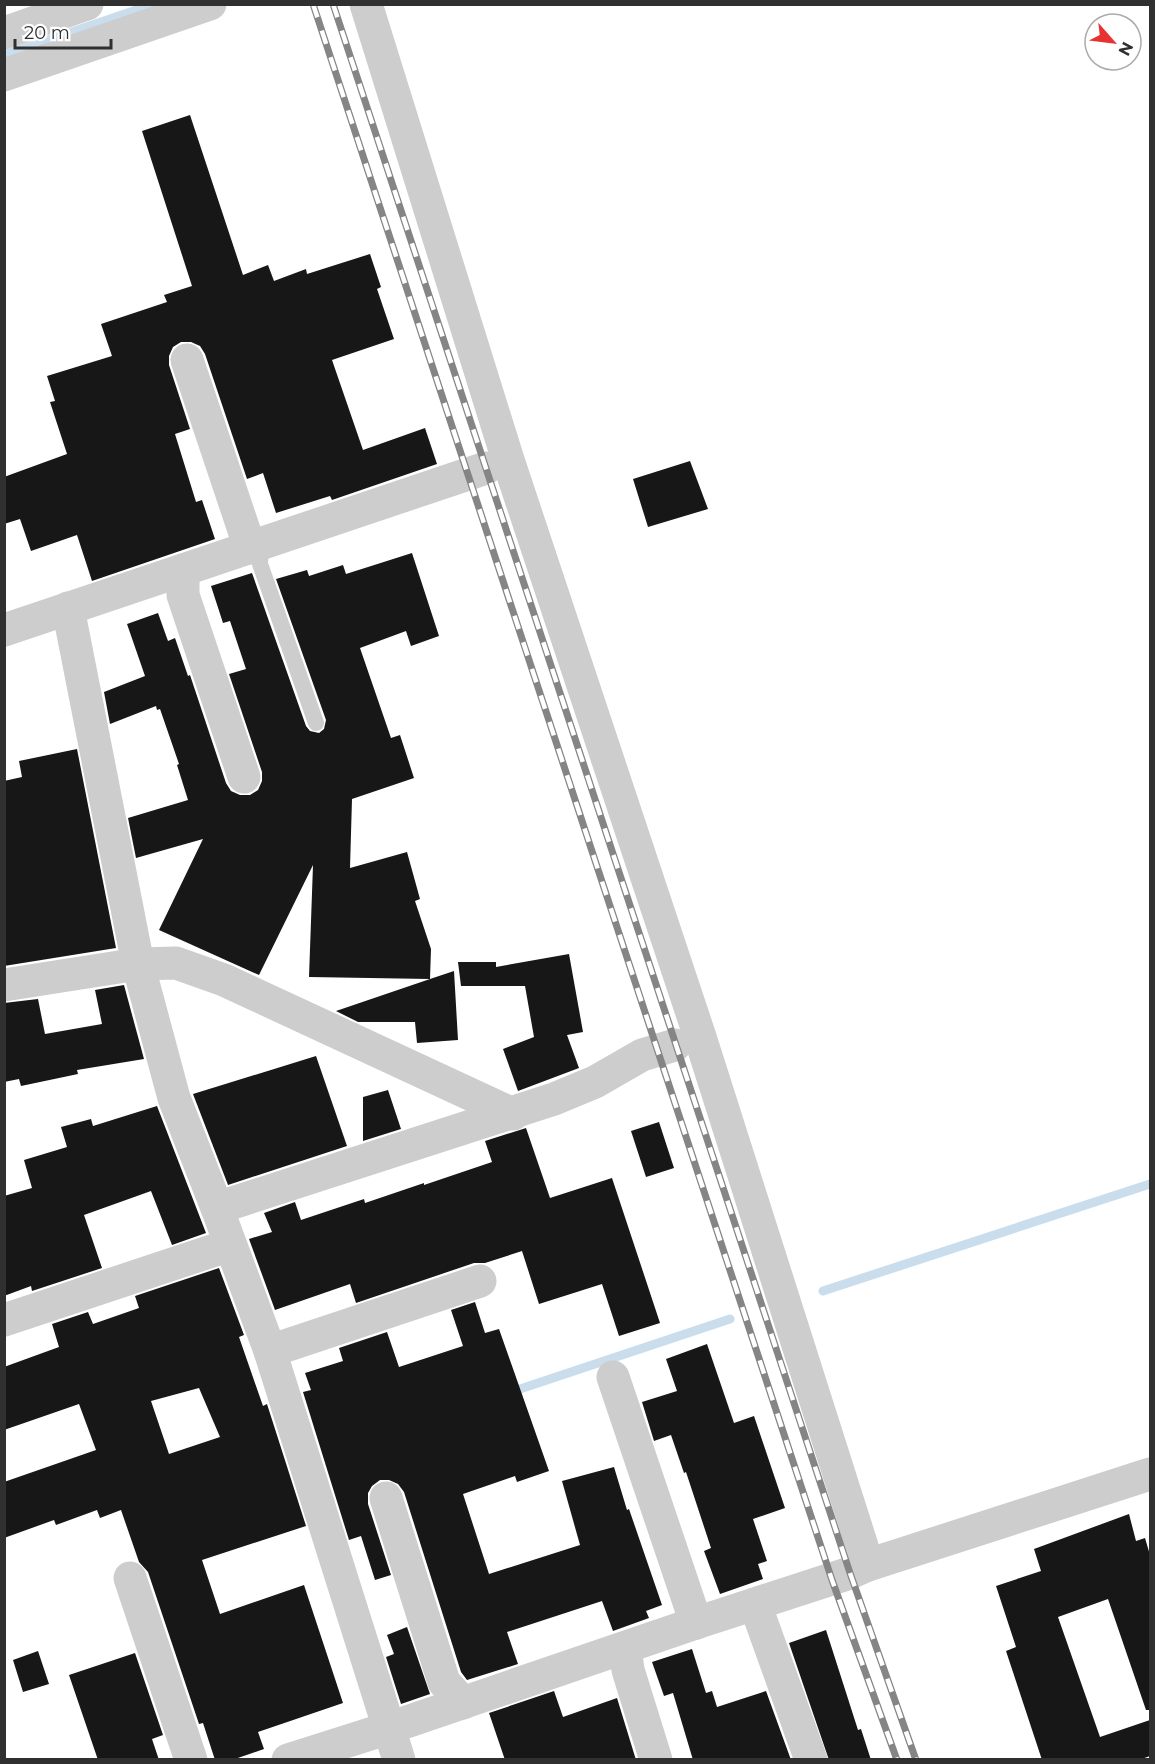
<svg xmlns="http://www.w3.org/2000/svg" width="1155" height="1764" font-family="Montserrat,sans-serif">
  <rect width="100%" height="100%" fill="#fff"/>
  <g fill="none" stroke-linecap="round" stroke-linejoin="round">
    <g stroke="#cadded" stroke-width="9">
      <path d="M 4,55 L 154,4"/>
      <path d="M 823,1291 L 1150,1184"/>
      <path d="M 511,1392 L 730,1319"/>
    </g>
  </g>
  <g fill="#171717" fill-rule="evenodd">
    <path d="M 190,115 L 243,275 L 268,265 L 274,281 L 306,269 L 307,274 L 370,254 L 381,287 L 377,289 L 394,339 L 332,360 L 363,450 L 425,428 L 437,464 L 332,500 L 330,496 L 276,513 L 263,473 L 247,479 L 205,354 L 200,346 L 191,342 L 181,342 L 173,347 L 169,356 L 169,365 L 190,429 L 175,434 L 196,502 L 202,500 L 215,539 L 92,581 L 77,535 L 31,551 L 20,519 L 4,524 L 4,477 L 67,454 L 50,402 L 55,401 L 47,376 L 112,356 L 101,324 L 167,302 L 164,295 L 192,286 L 142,131 Z"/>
    <path d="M 690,461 L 708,509 L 648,527 L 633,479 Z"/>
    <path d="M 412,553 L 439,636 L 411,646 L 406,631 L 360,648 L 391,738 L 400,735 L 414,778 L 352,799 L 350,868 L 407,852 L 420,899 L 415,901 L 431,949 L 430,979 L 454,971 L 458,1040 L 417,1043 L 415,1022 L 358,1022 L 336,1011 L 430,979 L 309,977 L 313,865 L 259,975 L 159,930 L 203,839 L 136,858 L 128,818 L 188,800 L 177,765 L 179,764 L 160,709 L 157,710 L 156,706 L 110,724 L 104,692 L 145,676 L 127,624 L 158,613 L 168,641 L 175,638 L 188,676 L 190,675 L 226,783 L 231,791 L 240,795 L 250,795 L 258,790 L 262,781 L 262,772 L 229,674 L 246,669 L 230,621 L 223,623 L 211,586 L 252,573 L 306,726 L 310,731 L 319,733 L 324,729 L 326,720 L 276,579 L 307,570 L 309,576 L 343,565 L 346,574 Z"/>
    <path d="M 77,749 L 116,948 L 4,966 L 4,781 L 22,777 L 19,761 Z"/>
    <path d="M 569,954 L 583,1032 L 567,1035 L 579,1068 L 518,1091 L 503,1049 L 534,1037 L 525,986 L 461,986 L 458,962 L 496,962 L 496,967 Z"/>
    <path d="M 124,985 L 144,1059 L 77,1070 L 78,1074 L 21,1086 L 19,1079 L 4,1082 L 4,1003 L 38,999 L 45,1034 L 102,1024 L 95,990 Z"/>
    <path d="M 316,1056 L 347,1146 L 228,1185 L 193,1094 Z"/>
    <path d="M 388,1090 L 401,1129 L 363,1141 L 363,1097 Z"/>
    <path d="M 157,1106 L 206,1233 L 172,1245 L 151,1191 L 84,1215 L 102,1268 L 32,1291 L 31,1286 L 4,1296 L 4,1196 L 32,1188 L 24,1160 L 67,1147 L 61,1127 L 91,1119 L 93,1126 Z"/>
    <path d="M 659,1122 L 674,1168 L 646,1177 L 631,1131 Z"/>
    <path d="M 526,1128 L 550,1198 L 612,1178 L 660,1323 L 619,1336 L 602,1284 L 539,1304 L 522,1251 L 485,1263 L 474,1263 L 356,1303 L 350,1284 L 275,1310 L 249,1239 L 272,1232 L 264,1213 L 295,1202 L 301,1220 L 364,1199 L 365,1203 L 424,1183 L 424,1185 L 492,1162 L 485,1141 Z"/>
    <path d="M 219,1268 L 244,1335 L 239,1337 L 263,1406 L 267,1404 L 306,1526 L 202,1560 L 220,1614 L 304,1585 L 343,1703 L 258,1732 L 264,1749 L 232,1760 L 215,1760 L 203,1723 L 199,1724 L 148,1572 L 139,1562 L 121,1510 L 100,1518 L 97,1510 L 56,1525 L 54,1520 L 4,1538 L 4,1482 L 96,1450 L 79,1404 L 4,1430 L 4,1367 L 59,1347 L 52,1324 L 88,1312 L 93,1324 L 139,1308 L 135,1296 ZM 199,1388 L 220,1437 L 169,1454 L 151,1401 Z"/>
    <path d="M 475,1302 L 485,1333 L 499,1329 L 549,1471 L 517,1482 L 515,1476 L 463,1494 L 489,1574 L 580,1545 L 562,1481 L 614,1467 L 627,1510 L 629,1509 L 662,1605 L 646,1611 L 649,1618 L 613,1631 L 602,1601 L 507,1632 L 518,1664 L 467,1680 L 461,1672 L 404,1492 L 398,1484 L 389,1480 L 380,1480 L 372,1486 L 368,1493 L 368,1504 L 391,1575 L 375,1580 L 361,1536 L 349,1540 L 303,1392 L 311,1390 L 305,1373 L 343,1361 L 339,1348 L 387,1332 L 399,1367 L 463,1346 L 451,1310 Z"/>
    <path d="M 707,1344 L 734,1423 L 754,1416 L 785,1508 L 753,1519 L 767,1561 L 758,1564 L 763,1579 L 720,1594 L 704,1551 L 711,1548 L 686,1472 L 684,1473 L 671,1435 L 654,1441 L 642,1402 L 677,1391 L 666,1359 Z"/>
    <path d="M 1129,1514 L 1136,1541 L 1145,1538 L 1150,1555 L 1150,1710 L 1146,1710 L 1108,1599 L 1058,1617 L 1100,1737 L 1150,1720 L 1150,1756 L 1139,1760 L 1042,1760 L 1006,1651 L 1016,1647 L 996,1586 L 1041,1571 L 1034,1549 Z"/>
    <path d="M 407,1627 L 430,1694 L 401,1704 L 386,1657 L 394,1654 L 387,1635 Z"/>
    <path d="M 826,1630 L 858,1730 L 861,1729 L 871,1760 L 829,1760 L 789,1643 Z"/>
    <path d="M 692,1649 L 706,1693 L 712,1691 L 717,1707 L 766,1691 L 791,1760 L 693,1760 L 673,1693 L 664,1696 L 652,1662 Z"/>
    <path d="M 38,1651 L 49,1684 L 23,1692 L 13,1660 Z"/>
    <path d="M 135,1653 L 163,1735 L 152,1739 L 159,1760 L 98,1760 L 69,1675 Z"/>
    <path d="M 554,1691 L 563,1717 L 617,1698 L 636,1760 L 505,1760 L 489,1713 Z"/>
  </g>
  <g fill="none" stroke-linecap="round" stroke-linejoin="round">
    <path stroke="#cdcdcd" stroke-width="16" d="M 261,544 L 260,564 L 316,723"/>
    <g stroke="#cdcdcd" stroke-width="33">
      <path d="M 366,4 L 508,460 L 700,1037 L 868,1565"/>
      <path d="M 4,33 L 87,4"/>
      <path d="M 4,75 L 210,4"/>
      <path d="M 187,360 L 250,548"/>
      <path d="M 183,570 L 183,595 L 244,777"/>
      <path d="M 68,608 L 138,964 L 174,1098 L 217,1208 L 270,1351 L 399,1760"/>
      <path d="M 4,630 L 486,468"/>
      <path d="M 4,985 L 138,964 L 176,963 L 224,980 L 513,1114"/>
      <path d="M 217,1208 L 554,1099 L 595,1082 L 642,1055 L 675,1045"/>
      <path d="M 4,1320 L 230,1245"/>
      <path d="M 270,1351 L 480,1281"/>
      <path d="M 613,1377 L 696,1623"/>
      <path d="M 386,1498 L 444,1682 L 463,1703"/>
      <path d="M 130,1578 L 191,1760"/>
      <path d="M 755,1604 L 811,1760"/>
      <path d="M 625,1648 L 628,1670 L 656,1760"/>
      <path d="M 288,1760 L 389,1728 L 696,1623 L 850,1573 L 868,1565 L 1150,1474"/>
    </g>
    <g stroke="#858585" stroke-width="7">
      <g id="rail">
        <path d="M 313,4 L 832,1580 L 897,1760"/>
        <path d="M 333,4 L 850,1573 L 916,1760"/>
      </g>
    </g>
    <use href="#rail" stroke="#fff" stroke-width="4.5" stroke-dasharray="14" stroke-linecap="butt"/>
  </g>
  <rect width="1155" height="1764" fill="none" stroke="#303030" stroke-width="12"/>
  <g transform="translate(1113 42) rotate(118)"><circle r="28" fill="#ffffff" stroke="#acacac" stroke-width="1.5"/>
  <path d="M0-4.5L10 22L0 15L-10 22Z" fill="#e83131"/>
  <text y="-9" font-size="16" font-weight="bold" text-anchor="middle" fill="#303030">N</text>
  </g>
  <path d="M15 39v9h96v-9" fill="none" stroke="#303030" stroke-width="3"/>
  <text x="24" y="39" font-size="18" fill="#303030" stroke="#ffffff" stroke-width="4.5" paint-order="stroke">20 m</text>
</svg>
